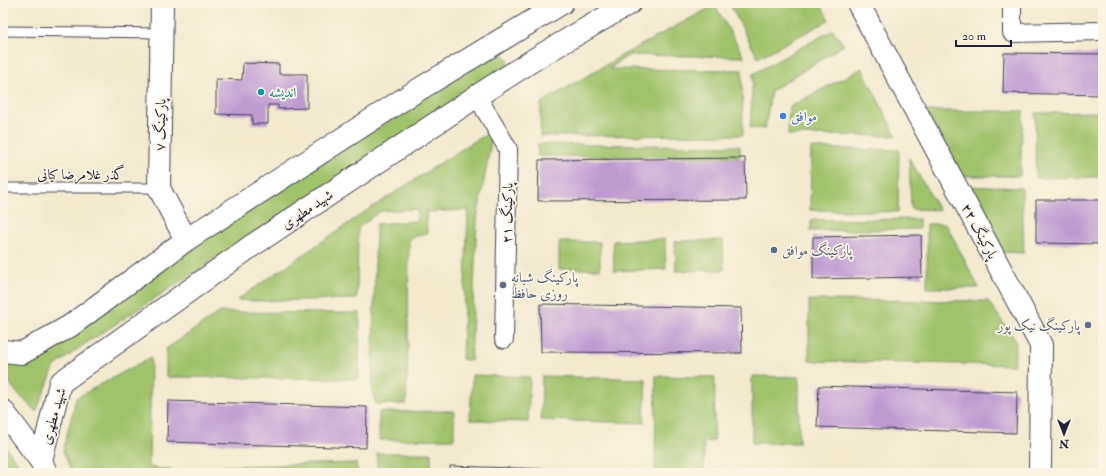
<svg xmlns="http://www.w3.org/2000/svg" width="1106" height="476" font-family="'IM FELL Double Pica',Amiri,serif">
  <rect width="100%" height="100%" fill="#fcf5e5"/>
  <filter id="ink" filterUnits="userSpaceOnUse"><feTurbulence type="fractalNoise" baseFrequency=".025" numOctaves="2"/><feDisplacementMap in="SourceGraphic" scale="8" xChannelSelector="R" yChannelSelector="G"/><feConvolveMatrix kernelMatrix="1 2 1 2 8 2 1 2 1" color-interpolation-filters="sRGB"/></filter>
  <filter id="wash" filterUnits="userSpaceOnUse"><feTurbulence type="fractalNoise" baseFrequency=".012" numOctaves="4" result="noise"/><feDisplacementMap in="SourceGraphic" scale="16" xChannelSelector="R" yChannelSelector="G"/><feGaussianBlur stdDeviation="0.9" result="paint"/><feColorMatrix in="noise" values="0 0 0 0 0 0 0 0 0 0 0 0 0 0 0 0 0 1.4 0 .05"/><feComposite in="paint" operator="in"/></filter>
  <g filter="url(#wash)">
    <rect width="100%" height="100%" fill="#f2e9ce"/>
    <g fill="#a0c26b" stroke="#617253">
      <path d="M 729,3 L 820,3 L 829,20 L 758,58 Z"/>
      <path d="M 715,5 L 744,57 L 629,55 L 609,69 L 742,70 L 743,135 L 540,136 L 541,103 L 619,57 Z"/>
      <path d="M 833,30 L 844,45 L 771,91 L 765,129 L 750,128 L 753,74 Z"/>
      <path d="M 500,51 L 508,59 L 507,68 L 82,346 L 55,366 L 36,412 C 24,399 3,383 3,364 L 43,355 L 126,292 L 309,171 Z"/>
      <path d="M 862,68 L 896,136 L 788,135 L 789,107 Z"/>
      <path d="M 926,111 L 1023,111 L 1020,176 L 960,176 Z"/>
      <path d="M 1103,112 L 1103,177 L 1036,178 L 1035,113 Z"/>
      <path d="M 491,132 L 490,148 L 477,219 L 471,361 L 462,359 L 468,210 L 426,212 L 427,233 L 409,238 L 408,350 L 406,404 L 376,404 L 372,392 L 376,224 L 417,221 L 417,209 L 380,211 L 358,228 L 357,299 L 255,301 L 237,300 L 362,214 L 468,145 Z"/>
      <path d="M 538,144 L 740,146 L 740,157 L 538,156 Z"/>
      <path d="M 811,148 L 899,150 L 898,212 L 810,210 Z"/>
      <path d="M 909,158 L 939,210 L 911,209 Z"/>
      <path d="M 964,186 L 1022,188 L 1024,253 L 999,252 Z"/>
      <path d="M 919,219 L 919,229 L 811,231 L 811,220 Z"/>
      <path d="M 927,224 L 946,224 L 979,288 L 927,288 Z"/>
      <path d="M 665,239 L 666,269 L 614,271 L 613,241 Z"/>
      <path d="M 723,240 L 724,270 L 676,271 L 675,241 Z"/>
      <rect x="559" y="242" width="41" height="27"/>
      <path d="M 809,300 L 988,301 L 1016,341 L 1014,365 L 809,361 Z"/>
      <path d="M 220,312 L 360,313 L 359,379 L 166,377 L 166,349 Z"/>
      <path d="M 151,357 L 149,467 L 171,470 L 171,473 L 72,473 L 63,451 L 76,398 Z"/>
      <path d="M 472,375 L 530,377 L 528,422 L 470,420 Z"/>
      <path d="M 542,376 L 646,379 L 644,423 L 541,420 Z"/>
      <path d="M 656,376 L 715,377 L 714,441 L 704,442 L 704,472 L 655,472 Z"/>
      <path d="M 752,376 L 799,377 L 799,443 L 752,443 Z"/>
      <path d="M 454,411 L 454,439 L 379,440 L 379,412 Z"/>
      <path d="M 3,443 L 24,472 L 24,473 L 3,473 Z"/>
      <rect x="377" y="453" width="54" height="20"/>
      <path d="M 356,463 L 358,473 L 221,473 L 222,466 Z"/>
    </g>
    <g id="blocks">
      <g fill="#bd9bd1">
        <path d="M 1004,53 L 1103,54 L 1103,95 L 1003,93 Z"/>
        <path d="M 243,63 L 279,64 L 279,74 L 307,74 L 307,108 L 278,109 L 278,105 L 268,105 L 268,124 L 252,124 L 252,115 L 216,114 L 216,79 L 242,80 Z"/>
        <path d="M 745,158 L 746,200 L 538,201 L 539,160 Z"/>
        <path d="M 1036,200 L 1103,200 L 1103,244 L 1036,243 Z"/>
        <path d="M 921,235 L 922,277 L 813,279 L 813,237 Z"/>
        <path d="M 540,304 L 741,308 L 742,353 L 541,352 Z"/>
        <path d="M 819,386 L 1017,392 L 1016,433 L 817,427 Z"/>
        <path d="M 168,401 L 367,407 L 366,448 L 167,442 Z"/>
        <path d="M 450,466 L 638,472 L 638,473 L 450,473 Z"/>
      </g>
    </g>
  </g>
  <g filter="url(#ink)">
    <use href="#blocks" fill-opacity="0" stroke="#414051" stroke-width="1"/>
    <g fill="none" stroke-linecap="round" stroke-linejoin="round">
      <g stroke="#414051" stroke-width="11">
        <g id="service">
          <path d="M 3,31 L 161,33"/>
          <path d="M 3,188 L 159,188"/>
        </g>
      </g>
      <g stroke="#414051" stroke-width="20">
        <g id="minor">
          <path d="M 1012,3 L 1012,33 L 1103,31"/>
          <path d="M 477,96 L 508,149 L 504,339"/>
        </g>
      </g>
      <g stroke="#414051" stroke-width="24">
        <g id="tertiary">
          <path d="M 162,3 L 159,188 L 186,240"/>
          <path d="M 858,3 L 1041,345 L 1040,473"/>
        </g>
      </g>
      <g stroke="#414051" stroke-width="24">
        <g id="secondary">
          <path d="M 3,351 L 22,353 L 70,326 L 186,240 L 413,93 L 562,3"/>
          <path d="M 3,411 L 41,461 L 45,470"/>
          <path d="M 41,461 L 60,383 L 250,247 L 477,96 L 538,57 L 630,3"/>
        </g>
      </g>
      <use href="#service" stroke="#fff" stroke-width="9"/>
      <use href="#minor" stroke="#fff" stroke-width="18"/>
      <use href="#tertiary" stroke="#fff" stroke-width="22"/>
      <use href="#secondary" stroke="#fff" stroke-width="22"/>
    </g>
  </g>
  <circle fill="#0f9aa8" stroke="#fcf5e5" stroke-width="1.5" cx="261" cy="92" r="4"/>
  <circle fill="#3f7fe0" stroke="#fcf5e5" stroke-width="1.5" cx="783" cy="116" r="4"/>
  <g fill="#5c6f8a" stroke="#fcf5e5" stroke-width="1.5">
    <circle cx="774" cy="250" r="4"/>
    <circle cx="503" cy="285" r="4"/>
    <circle cx="1088" cy="325" r="4"/>
  </g>
  <g text-anchor="middle" stroke-width="3.5" stroke-linejoin="round" paint-order="stroke">
    <g font-size="14" fill="#0d838f" stroke="#fcf5e5" text-anchor="start">
      <text x="269" y="97">اندیشه</text>
    </g>
    <g font-size="14" fill="#366cbe" stroke="#fcf5e5" text-anchor="start">
      <text x="791" y="121">موافق</text>
    </g>
    <g font-size="14" fill="#22223b" stroke="#fcf5e5">
      <text transform="translate(160 125) rotate(-89)" y="5">پارکینگ ۷</text>
      <text x="81" y="179">گذر غلامرضا کیانی</text>
      <text transform="translate(307 209) rotate(-34)" y="5">شهید مطهری</text>
      <text transform="translate(507 213) rotate(-89)" y="5">پارکینگ ۲۱</text>
      <text transform="translate(980 231) rotate(62)" y="5">پارکینگ ۲۲</text>
      <text transform="translate(53 416) rotate(-74)" y="5">شهید مطهری</text>
    </g>
    <g font-size="14" fill="#4e5e75" stroke="#fcf5e5" text-anchor="start">
      <text x="782" y="255">پارکینگ موافق</text>
      <text x="511" y="282">پارکینگ شبانه<tspan x="511" dy="16">روزی حافظ</tspan></text>
      <text x="1080" y="330" text-anchor="end">پارکینگ نیک پور</text>
    </g>
  </g>
  <rect width="1106" height="476" fill="none" stroke="#fcf5e5" stroke-width="16"/>
  <g transform="translate(1064 434) rotate(180)" stroke="#fcf5e5" stroke-width="3" paint-order="stroke">
  <path d="M0-3L7 15L0 10L-7 15Z" fill="#22223b"/>
  <text y="-6" font-size="11" font-weight="bold" text-anchor="middle" fill="#22223b">N</text>
  </g>
  <path d="M956 40v6h55v-6" fill="none" stroke="#22223b" stroke-width="2"/>
  <text x="962" y="40" font-size="12" fill="#22223b" stroke="#fcf5e5" stroke-width="3" paint-order="stroke">20 m</text>
</svg>
